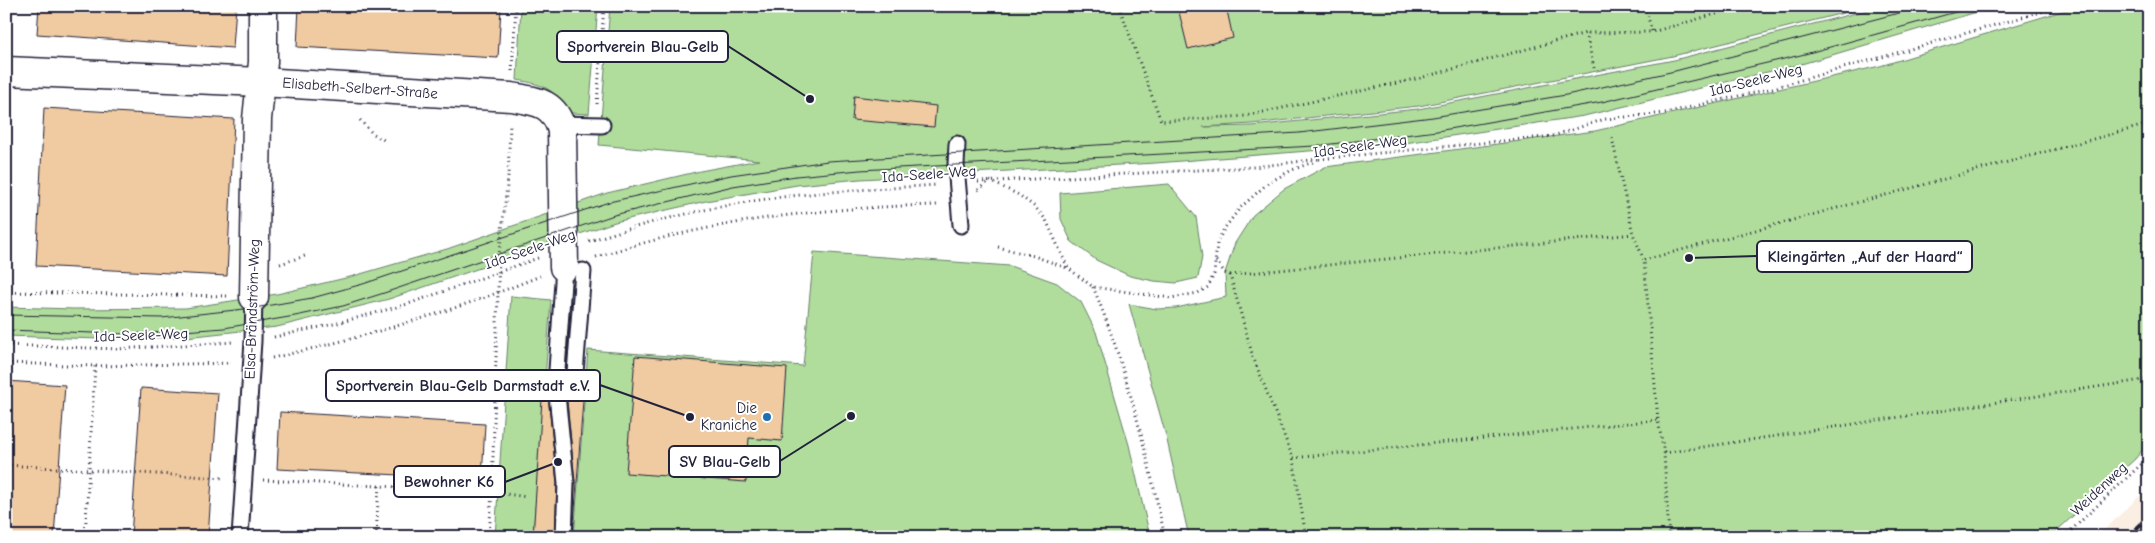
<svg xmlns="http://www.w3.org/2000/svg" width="2155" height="543" font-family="'Comic Neue',sans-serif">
  <rect width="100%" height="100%" fill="#fff"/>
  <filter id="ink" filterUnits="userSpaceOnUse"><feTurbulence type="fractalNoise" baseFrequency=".02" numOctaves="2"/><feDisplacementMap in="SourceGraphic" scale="10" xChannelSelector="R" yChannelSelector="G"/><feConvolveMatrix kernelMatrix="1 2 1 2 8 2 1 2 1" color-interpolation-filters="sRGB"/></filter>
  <g filter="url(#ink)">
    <path fill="#faefe2" d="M 2149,487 L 2149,537 L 2097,537 Z"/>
    <g fill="#b0dd9c" stroke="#69806c">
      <path d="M 521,6 L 598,6 L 589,114 L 571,113 C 552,89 547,85 517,80 Z"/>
      <path d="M 610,6 L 1871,6 L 1673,56 L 1419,106 L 1251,124 L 1203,127 L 1252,126 L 1418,109 L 1674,60 L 1883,6 L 1997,6 L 1805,63 L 1584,116 L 1398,144 L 1156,163 L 860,179 L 797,185 L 706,201 L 615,222 L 389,299 L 277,327 L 186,337 L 100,339 L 6,336 L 6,307 L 74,309 L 186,308 L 277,294 L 350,277 L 447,249 L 607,193 L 700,171 L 759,160 L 599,145 Z"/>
      <path d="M 2079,6 L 2149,6 L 2149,442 L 2135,459 L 2050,537 L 1189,537 L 1166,436 L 1129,304 L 1157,309 L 1176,308 L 1226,297 L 1225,273 L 1235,243 L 1253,215 L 1284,189 L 1325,167 L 1595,131 L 1880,66 Z"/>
      <path d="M 1169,184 L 1196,217 L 1202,257 L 1198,278 L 1176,283 L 1154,281 L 1130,276 L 1096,260 L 1071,241 L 1061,219 L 1060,193 Z"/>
      <path d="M 814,252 L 1010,266 L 1057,283 L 1081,302 L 1096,332 L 1129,445 L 1150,537 L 574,537 L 588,350 L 803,366 Z"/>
      <path d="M 511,296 L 551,300 L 533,537 L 495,537 Z"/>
    </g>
    <g fill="#f0caa0" stroke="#22223b">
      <path d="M 39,6 L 236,6 L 233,48 L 37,34 Z"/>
      <path d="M 299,6 L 501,8 L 498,58 L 297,47 Z"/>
      <path d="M 1203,6 L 1226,6 L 1233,38 L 1188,49 L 1179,12 Z"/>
      <path d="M 854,96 L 936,106 L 934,127 L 852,120 Z"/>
      <path d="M 44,108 L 234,119 L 227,276 L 36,266 Z"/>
      <path d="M 635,356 L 787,368 L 782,441 L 749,438 L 746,482 L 626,473 Z"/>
      <path d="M 6,381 L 65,385 L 54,537 L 6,537 Z"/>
      <path d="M 543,384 L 547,384 L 557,483 L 555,537 L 533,537 Z"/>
      <path d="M 583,387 L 584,387 L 573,537 L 575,482 L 566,391 L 573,395 L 578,395 Z"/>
      <path d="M 141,388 L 218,393 L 208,537 L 131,537 Z"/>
      <path d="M 280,412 L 485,424 L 482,479 L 277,469 Z"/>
    </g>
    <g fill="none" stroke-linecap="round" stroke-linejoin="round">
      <g stroke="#22223b" stroke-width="19">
        <g id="lane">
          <path d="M 560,124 L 602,125"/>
          <path d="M 957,144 L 956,165 L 961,225"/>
          <path d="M 574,386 L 583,271"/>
          <path d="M 240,537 L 253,341 L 254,297"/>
          <path d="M 564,537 L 566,483 L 556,385 L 564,267"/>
        </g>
      </g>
      <g stroke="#22223b" stroke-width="31">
        <g id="street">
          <path d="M 6,71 L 261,82 L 511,97 C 536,101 555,102 562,131 L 564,267"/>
          <path d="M 254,297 L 257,119 L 263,62 L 263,6"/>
        </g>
      </g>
      <g stroke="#22223b" stroke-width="3" stroke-dasharray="1 4" stroke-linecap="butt">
        <path d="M 1119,6 L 1161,121 L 1246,116 L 1420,78 L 1586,33 L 1652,32 L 1744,6"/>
        <path d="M 1645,6 L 1652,32"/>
        <path d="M 1586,33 L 1594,68"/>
        <path d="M 512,71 L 516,6"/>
        <path d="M 597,104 L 604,6"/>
        <path d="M 360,120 L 372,133 L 384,140"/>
        <path d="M 1612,138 L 1633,234 L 1644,260 L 1658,420 L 1664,453 L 1669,537"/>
        <path d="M 1319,159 L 1553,136 L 1605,119 L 1665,113 L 1773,88 L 2062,6"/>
        <path d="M 990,181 L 1019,195 L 1035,207 L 1046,220 L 1068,268 L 1093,287 L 1171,298 L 1198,293 L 1208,287 L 1214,274 L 1217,243 L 1224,229 L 1240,208 L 1268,183 L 1292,170 L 1313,162"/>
        <path d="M 978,182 L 1254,167 L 1319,159"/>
        <path d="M 978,190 L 989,181"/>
        <path d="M 589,241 C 657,219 729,202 800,195 C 846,190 892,188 937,185"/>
        <path d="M 998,247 L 1034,256 L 1067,268"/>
        <path d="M 596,257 C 707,221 823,207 939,205"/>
        <path d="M 1644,260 L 2149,124"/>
        <path d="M 1216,261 L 1225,273 L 1230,275 L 1253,357 L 1293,458 L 1306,537"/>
        <path d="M 280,264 L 308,255"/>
        <path d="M 1230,275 L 1633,234"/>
        <path d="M 1093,287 C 1127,367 1146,452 1165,537"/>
        <path d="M 6,292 L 228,296"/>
        <path d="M 274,337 L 334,324 L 408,304 L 538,258"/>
        <path d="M 6,345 L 118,349 L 233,342"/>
        <path d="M 272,358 C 364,337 453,312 540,276"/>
        <path d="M 6,363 L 95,366 L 231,363"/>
        <path d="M 1664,453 L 2149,379"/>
        <path d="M 1293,458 L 1658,420"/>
        <path d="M 6,465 L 224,478"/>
        <path d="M 263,480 L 492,492 L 527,497"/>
        <path d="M 85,537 L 95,366"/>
        <path d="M 376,537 L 379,484"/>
        <path d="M 489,537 L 492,492 L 499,256 L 508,177 L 510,124"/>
        <path d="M 2064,537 L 2149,457"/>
      </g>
      <use href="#lane" stroke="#fff" stroke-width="15"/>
      <use href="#street" stroke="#fff" stroke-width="28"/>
      <g stroke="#22223b" stroke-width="1">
        <path d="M 6,315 L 162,318 L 254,308 L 312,298 L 363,284 L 609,202 L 731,175 L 828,161 L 1299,133 L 1433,117 L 1566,95 L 1675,71 L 1926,6"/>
        <path d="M 6,330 L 123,334 L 170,332 L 224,328 L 295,316 L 343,306 L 384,293 L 614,215 L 733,186 L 796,176 L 860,170 L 1315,146 L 1437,131 L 1602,102 L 1805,54 L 1977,6"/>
      </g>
      <path stroke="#22223b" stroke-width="4" stroke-dasharray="8 4" stroke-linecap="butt" d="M 2127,537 L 2149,517"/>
    </g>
  </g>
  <circle fill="#1f6fb2" stroke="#fff" stroke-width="2" cx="767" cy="417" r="5"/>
  <g text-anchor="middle" stroke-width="4" stroke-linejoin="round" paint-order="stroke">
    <g font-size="15" fill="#22223b" stroke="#fff">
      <text transform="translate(1756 80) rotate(-14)" y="5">Ida-Seele-Weg</text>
      <text transform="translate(360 88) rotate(4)" y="5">Elisabeth-Selbert-Straße</text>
      <text transform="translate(1360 146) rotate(-8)" y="5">Ida-Seele-Weg</text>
      <text transform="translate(929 174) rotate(-4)" y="5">Ida-Seele-Weg</text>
      <text transform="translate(530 249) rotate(-19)" y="5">Ida-Seele-Weg</text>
      <text transform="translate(252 309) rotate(-88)" y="5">Elsa-Brändström-Weg</text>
      <text transform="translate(141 335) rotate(-2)" y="5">Ida-Seele-Weg</text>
      <text transform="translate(2099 489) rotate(-43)" y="5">Weidenweg</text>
    </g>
    <g font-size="15" fill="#22223b" stroke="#fff" text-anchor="end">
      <text x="757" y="413">Die<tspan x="757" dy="17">Kraniche</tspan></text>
    </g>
  </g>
  <path fill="none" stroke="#22223b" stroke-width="2" d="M810 99L728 46M1689 258L1757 256M690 417L600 385M851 416L780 461M558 462L505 482"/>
  <g fill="#22223b" stroke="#fff" stroke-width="2">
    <circle cx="810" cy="99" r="5"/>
    <circle cx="1689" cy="258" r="5"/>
    <circle cx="690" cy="417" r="5"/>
    <circle cx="851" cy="416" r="5"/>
    <circle cx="558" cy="462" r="5"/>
  </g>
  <g fill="#fff" stroke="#22223b" stroke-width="2">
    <rect x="557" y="31" width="171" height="31" rx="5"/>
    <rect x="1757" y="241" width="215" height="31" rx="5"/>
    <rect x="326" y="370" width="274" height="31" rx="5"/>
    <rect x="669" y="446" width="111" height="31" rx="5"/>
    <rect x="394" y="466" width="111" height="31" rx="5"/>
  </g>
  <g font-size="16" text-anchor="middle" font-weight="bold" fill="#22223b">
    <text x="643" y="52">Sportverein Blau-Gelb</text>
    <text x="1865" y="262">Kleingärten „Auf der Haard“</text>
    <text x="463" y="391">Sportverein Blau-Gelb Darmstadt e.V.</text>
    <text x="725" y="467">SV Blau-Gelb</text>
    <text x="449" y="487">Bewohner K6</text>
  </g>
  <rect width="2155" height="543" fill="none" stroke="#fff" stroke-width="25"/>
  <rect x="12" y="12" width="2130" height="518" fill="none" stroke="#22223b" stroke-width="2" filter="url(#ink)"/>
</svg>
